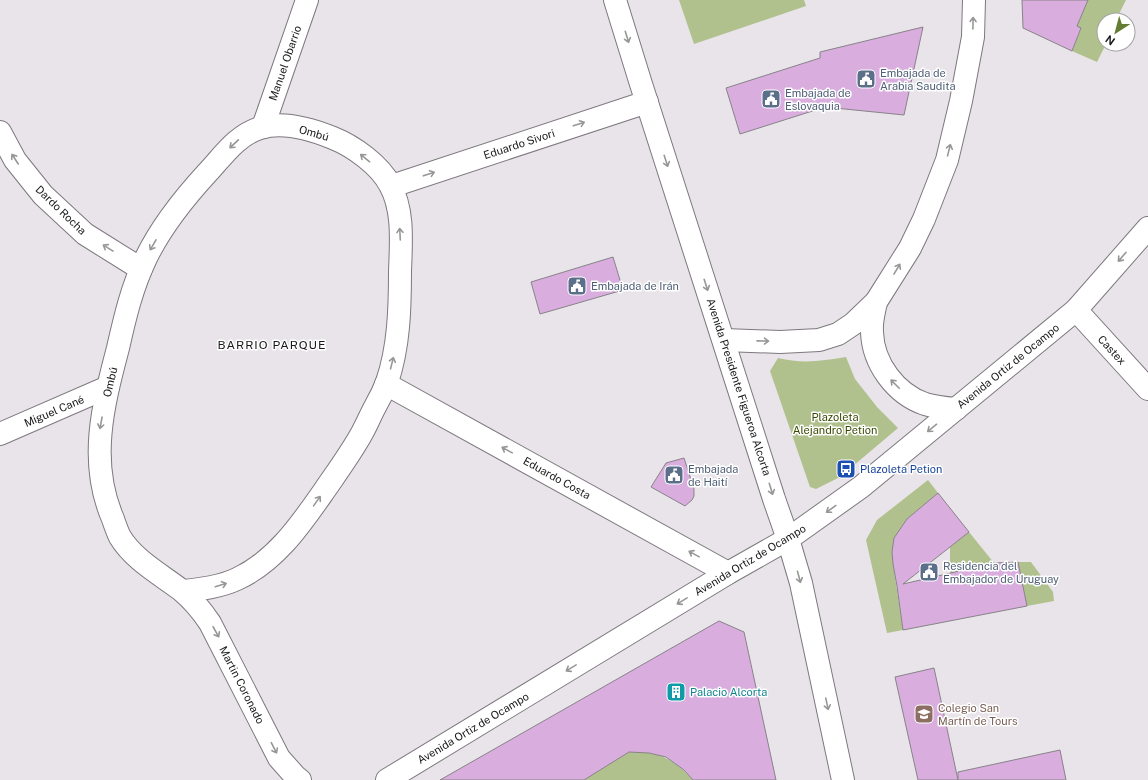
<svg xmlns="http://www.w3.org/2000/svg" width="1148" height="780" font-family="'Public Sans',sans-serif">
  <rect width="100%" height="100%" fill="#e9e4ea"/>
  <g fill="#b0c18d">
    <path d="M 679,0 L 804,0 L 806,6 L 694,44 Z"/>
    <path d="M 1088,0 L 1126,0 L 1116,20 L 1104,20 L 1104,44 L 1106,44 L 1097,62 L 1072,51 L 1081,29 L 1077,26 Z"/>
    <path d="M 846,357 L 855,379 L 877,407 L 898,428 L 840,477 L 816,489 L 810,487 L 770,371 L 778,358 C 802,364 822,361 846,357 Z"/>
    <path d="M 928,480 L 938,493 L 907,519 L 894,538 L 892,552 L 893,564 L 903,630 L 887,633 L 866,540 L 877,520 Z"/>
    <path d="M 969,532 L 994,563 L 984,565 L 954,587 L 950,570 L 950,547 Z"/>
    <path d="M 1018,562 L 1031,562 L 1053,592 L 1054,601 L 1027,606 Z"/>
    <path d="M 629,752 C 636,752 642,752 648,753 C 667,755 681,767 693,780 L 584,780 Z"/>
  </g>
  <g fill="#d9adde" stroke="#878388">
    <path d="M 1022,0 L 1088,0 L 1077,26 L 1081,28 L 1072,51 L 1023,28 Z"/>
    <path d="M 923,27 L 904,115 L 825,107 L 740,134 L 726,88 L 820,58 L 820,52 Z"/>
    <path d="M 613,257 L 623,290 L 540,314 L 531,282 Z"/>
    <path d="M 684,458 L 694,489 L 694,496 L 692,500 L 685,506 L 651,487 L 666,463 Z"/>
    <path d="M 938,493 L 969,532 L 903,584 L 994,563 L 1018,562 L 1027,606 L 903,630 L 897,586 L 893,564 L 892,552 L 894,538 L 907,519 Z"/>
    <path d="M 719,621 L 744,632 L 776,780 L 693,780 L 684,770 L 666,757 L 649,753 L 629,752 L 584,780 L 440,780 Z"/>
    <path d="M 934,668 L 958,780 L 918,780 L 895,677 Z"/>
    <path d="M 1060,750 L 1066,780 L 958,780 L 958,772 Z"/>
  </g>
  <g fill="none" stroke-linecap="round" stroke-linejoin="round">
    <g stroke="#7d787e" stroke-width="24">
      <g id="minor">
        <path d="M 263,127 L 307,0"/>
        <path d="M 0,132 L 15,160 L 43,195 L 85,234 L 141,269"/>
        <path d="M 392,186 L 647,102"/>
        <path d="M 876,302 C 874,312 871,322 872,332 C 873,364 896,394 925,404 C 935,407 945,408 956,409"/>
        <path d="M 1076,310 L 1148,389"/>
        <path d="M 724,340 L 780,342 L 819,340 L 838,334 L 853,324 L 876,302 L 910,248 L 924,219 L 947,160 L 961,101 L 973,37 L 974,0"/>
        <path d="M 386,384 L 728,573"/>
        <path d="M 0,434 L 108,387"/>
        <path d="M 183,591 C 201,589 220,587 237,579 C 276,561 301,524 324,491 C 337,472 351,453 362,433 C 367,424 371,414 376,405 C 380,398 384,390 387,382 C 399,347 400,308 400,271 C 401,243 404,210 390,185 C 380,165 353,146 333,138 C 311,129 282,121 260,128 C 237,135 223,156 208,172 C 184,198 161,227 146,258 C 132,287 125,317 118,348 C 103,405 88,462 113,519 C 115,525 117,531 120,537 C 134,560 160,574 181,590 C 192,599 202,611 210,623 L 279,758 L 295,776 L 300,780"/>
        <path d="M 387,780 L 728,573 L 788,539 L 861,487 L 1076,310 L 1148,228"/>
      </g>
    </g>
    <g stroke="#7d787e" stroke-width="24">
      <path id="primary" d="M 615,0 L 641,84 L 774,499 L 788,539 L 801,583 L 843,780"/>
    </g>
    <use href="#minor" stroke="#fff" stroke-width="22"/>
    <use href="#primary" stroke="#fff" stroke-width="22"/>
  </g>
  <defs><path id="oneway-shaft" d="M-6 0H5M1.5-3L5.5 0L1.5 3" fill="none" stroke-width="1.6" stroke-linecap="round" stroke-linejoin="round"/></defs>
  <g stroke="#989798">
    <use href="#oneway-shaft" transform="translate(973 23) rotate(-89)"/>
    <use href="#oneway-shaft" transform="translate(627 37) rotate(73)"/>
    <use href="#oneway-shaft" transform="translate(579 124) rotate(-18)"/>
    <use href="#oneway-shaft" transform="translate(234 144) rotate(137)"/>
    <use href="#oneway-shaft" transform="translate(949 150) rotate(-76)"/>
    <use href="#oneway-shaft" transform="translate(365 158) rotate(-141)"/>
    <use href="#oneway-shaft" transform="translate(15 159) rotate(-123)"/>
    <use href="#oneway-shaft" transform="translate(666 161) rotate(72)"/>
    <use href="#oneway-shaft" transform="translate(429 174) rotate(-18)"/>
    <use href="#oneway-shaft" transform="translate(400 234) rotate(-93)"/>
    <use href="#oneway-shaft" transform="translate(153 245) rotate(120)"/>
    <use href="#oneway-shaft" transform="translate(108 248) rotate(-148)"/>
    <use href="#oneway-shaft" transform="translate(1122 257) rotate(131)"/>
    <use href="#oneway-shaft" transform="translate(897 269) rotate(-59)"/>
    <use href="#oneway-shaft" transform="translate(706 285) rotate(72)"/>
    <use href="#oneway-shaft" transform="translate(763 341) rotate(1)"/>
    <use href="#oneway-shaft" transform="translate(392 363) rotate(-76)"/>
    <use href="#oneway-shaft" transform="translate(895 384) rotate(-135)"/>
    <use href="#oneway-shaft" transform="translate(101 423) rotate(100)"/>
    <use href="#oneway-shaft" transform="translate(932 428) rotate(141)"/>
    <use href="#oneway-shaft" transform="translate(507 450) rotate(-151)"/>
    <use href="#oneway-shaft" transform="translate(771 489) rotate(73)"/>
    <use href="#oneway-shaft" transform="translate(317 501) rotate(-55)"/>
    <use href="#oneway-shaft" transform="translate(831 509) rotate(144)"/>
    <use href="#oneway-shaft" transform="translate(694 554) rotate(-151)"/>
    <use href="#oneway-shaft" transform="translate(799 577) rotate(75)"/>
    <use href="#oneway-shaft" transform="translate(221 585) rotate(-17)"/>
    <use href="#oneway-shaft" transform="translate(682 601) rotate(149)"/>
    <use href="#oneway-shaft" transform="translate(216 632) rotate(61)"/>
    <use href="#oneway-shaft" transform="translate(571 668) rotate(149)"/>
    <use href="#oneway-shaft" transform="translate(827 704) rotate(78)"/>
    <use href="#oneway-shaft" transform="translate(274 748) rotate(63)"/>
  </g>
  <defs>
    <g id="civic-square" transform="scale(1)"><rect x="-9" y="-9" width="18" height="18" rx="4" fill="#5c6f8a" stroke="#fff"/><path d="M-.6-6.5H3V-4.5H.6V-3L4-1V1h2V6H-6V1h2V-1L-.6-3ZM-1.2 2.5V6h2.4V2.5Z" fill="#fff"/></g>
    <g id="bus-square" transform="scale(1)"><rect x="-9" y="-9" width="18" height="18" rx="4" fill="#1a4fb4" stroke="#fff"/><path d="M-5-6H5V4H4V6H2V4H-2V6H-4V4H-5ZM-3.5-4V0h7V-4ZM-3.5 1.2v1.5H-2V1.2ZM2 1.2v1.5H3.5V1.2Z" fill="#fff"/></g>
    <g id="building-square" transform="scale(1)"><rect x="-9" y="-9" width="18" height="18" rx="4" fill="#0f9aa8" stroke="#fff"/><path d="M-4-6H4V6H1V3H-1V6H-4ZM-2.5-4.3h1.7v1.8h-1.7ZM.8-4.3h1.7v1.8H.8ZM-2.5-1h1.7V.8h-1.7ZM.8-1h1.7V.8H.8Z" fill="#fff"/></g>
    <g id="university-square" transform="scale(1)"><rect x="-9" y="-9" width="18" height="18" rx="4" fill="#8d6e63" stroke="#fff"/><path d="M0-5L7-2L0 1L-7-2ZM-4 1L0 2.5L4 1V4Q0 6-4 4Z" fill="#fff"/></g>
  </defs>
  <g fill-rule="evenodd">
    <use href="#civic-square" x="866" y="79"/>
    <use href="#civic-square" x="771" y="99"/>
    <use href="#civic-square" x="577" y="286"/>
    <use href="#bus-square" x="846" y="469"/>
    <use href="#civic-square" x="674" y="475"/>
    <use href="#civic-square" x="929" y="572"/>
    <use href="#building-square" x="676" y="692"/>
    <use href="#university-square" x="924" y="714"/>
  </g>
  <g text-anchor="middle" stroke-width="3" stroke-linejoin="round" paint-order="stroke">
    <g font-size="11" fill="#19181a" stroke="#fff">
      <text transform="translate(285 63) rotate(-71)" y="4">Manuel Obarrio</text>
      <text transform="translate(314 133) rotate(16)" y="4">Ombú</text>
      <text transform="translate(519 144) rotate(-18)" y="4">Eduardo Sivori</text>
      <text transform="translate(61 210) rotate(44)" y="4">Dardo Rocha</text>
      <text transform="translate(1112 350) rotate(47)" y="4">Castex</text>
      <text transform="translate(1008 366) rotate(-39)" y="4">Avenida Ortiz de Ocampo</text>
      <text transform="translate(110 382) rotate(-77)" y="4">Ombú</text>
      <text transform="translate(739 387) rotate(72)" y="4">Avenida Presidente Figueroa Alcorta</text>
      <text transform="translate(54 411) rotate(-23)" y="4">Miguel Cané</text>
      <text transform="translate(557 478) rotate(29)" y="4">Eduardo Costa</text>
      <text transform="translate(750 560) rotate(-31)" y="4">Avenida Ortiz de Ocampo</text>
      <text transform="translate(242 685) rotate(63)" y="4">Martin Coronado</text>
      <text transform="translate(473 728) rotate(-31)" y="4">Avenida Ortiz de Ocampo</text>
    </g>
    <g font-size="11" fill="#4e5e75" stroke="#fff" text-anchor="start">
      <text x="880" y="77">Embajada de<tspan x="880" dy="13">Arabia Saudita</tspan></text>
      <text x="785" y="97">Embajada de<tspan x="785" dy="13">Eslovaquia</tspan></text>
      <text x="591" y="290">Embajada de Irán</text>
      <text x="688" y="473">Embajada<tspan x="688" dy="13">de Haití</tspan></text>
      <text x="943" y="570">Residencia del<tspan x="943" dy="13">Embajador de Uruguay</tspan></text>
    </g>
    <g font-size="11" fill="#384800" stroke="#fff">
      <text x="835" y="421">Plazoleta<tspan x="835" dy="13">Alejandro Petion</tspan></text>
    </g>
    <g font-size="11" fill="#164399" stroke="#fff" text-anchor="start">
      <text x="860" y="473">Plazoleta Petion</text>
    </g>
    <g font-size="11" fill="#0d838f" stroke="#fff" text-anchor="start">
      <text x="690" y="696">Palacio Alcorta</text>
    </g>
    <g font-size="11" fill="#785e54" stroke="#fff" text-anchor="start">
      <text x="938" y="712">Colegio San<tspan x="938" dy="13">Martín de Tours</tspan></text>
    </g>
    <g font-size="12" letter-spacing="1" fill="#19181a" stroke="#fff">
      <text x="272" y="349">BARRIO PARQUE</text>
    </g>
  </g>
  <g transform="translate(1116 32) rotate(216)"><circle r="19" fill="#ffffff" stroke="#a3a3a3"/>
  <path d="M0-3L7 15L0 10L-7 15Z" fill="#637e32"/>
  <text y="-6" font-size="11" font-weight="bold" text-anchor="middle" fill="#19181a">N</text>
  </g>
</svg>
